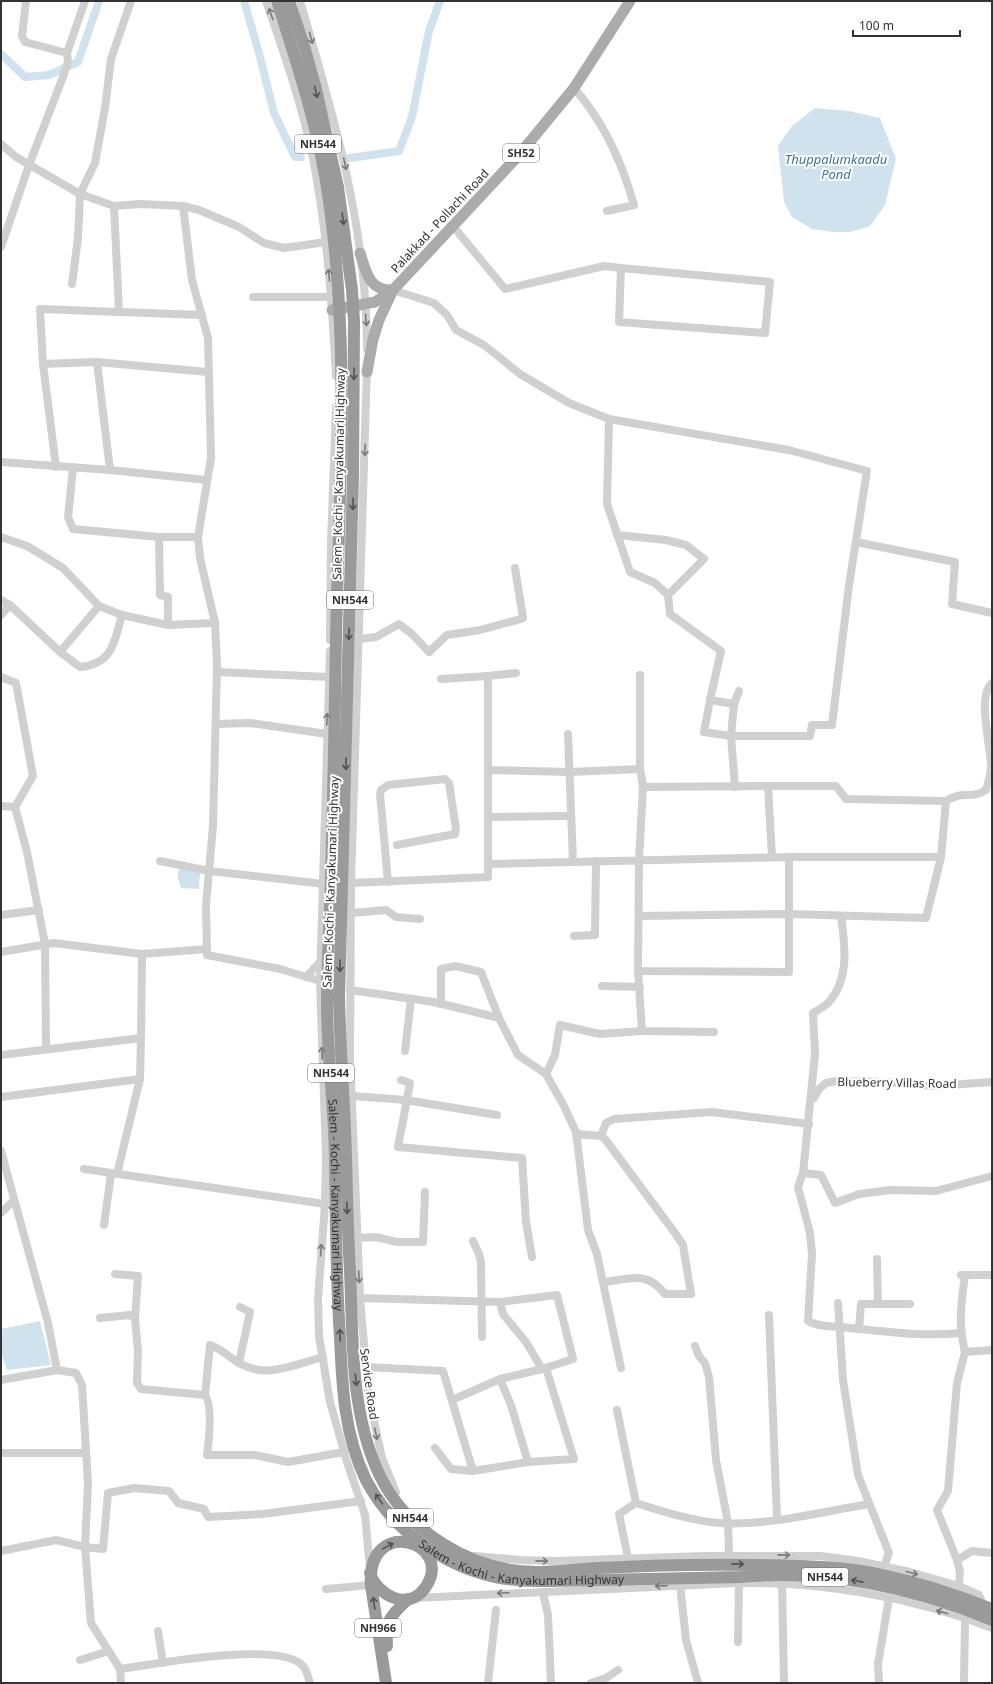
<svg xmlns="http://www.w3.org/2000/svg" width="993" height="1684" font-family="'Noto Sans',sans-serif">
  <rect width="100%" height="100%" fill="#fff"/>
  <g fill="#cfe2ee">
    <path d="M 815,108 L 849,111 L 880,118 L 896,159 L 885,205 L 870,226 L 850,232 L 833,232 L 812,229 L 792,217 L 784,202 L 778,146 L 792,126 Z"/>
    <path d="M 183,869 L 200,872 L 199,889 L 181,888 L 178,879 L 178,870 Z"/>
    <path d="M 40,1321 L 51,1365 L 7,1370 L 1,1352 L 1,1329 Z"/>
  </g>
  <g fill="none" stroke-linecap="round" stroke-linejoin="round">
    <g stroke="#cfe2ee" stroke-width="8">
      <path d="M 244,1 L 259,53 L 274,113 L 295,157 L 301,157"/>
      <path d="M 1,54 L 25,77 L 49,75 L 78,62 L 99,1"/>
      <path d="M 350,158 L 399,151 L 412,117 L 429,31 L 440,1"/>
    </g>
    <g stroke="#d0d0d0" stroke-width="8">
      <path d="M 26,1 L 22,36 L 25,42 L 67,53"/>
      <path d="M 266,1 C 284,53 302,105 313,158 C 327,230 332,303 336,376"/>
      <path d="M 300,1 C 334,116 367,229 367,349"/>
      <path d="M 574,88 C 604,122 622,162 634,205 L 607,211"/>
      <path d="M 1,144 L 16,157 L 80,194 L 114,206 L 140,204 L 183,206 L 199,210 L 239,227 L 264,243 L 284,248 L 326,242"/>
      <path d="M 183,206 L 192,280 L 208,338 L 211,458 L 198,537 L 200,558 L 215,623 L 217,665 L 213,826 L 206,905 L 207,955 L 280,969 L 320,981"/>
      <path d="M 452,225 L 505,289 L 604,266 L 621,268 L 761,281 L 770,282 L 765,333 L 619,322 L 621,268"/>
      <path d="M 1,247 L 29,165 L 63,77 L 68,62 L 67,53 L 85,1"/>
      <path d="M 72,284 L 78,238 L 80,194 L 95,163 L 105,108 L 111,59 L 131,1"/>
      <path d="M 393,290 L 434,303 L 447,315 L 456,330 L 484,345 L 520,374 L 569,403 L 609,419 L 789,450 L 867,471 L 849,585 L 832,725 L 812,725 L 810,736 L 731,736 L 704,732 L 710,700"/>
      <path d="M 253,297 L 331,297"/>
      <path d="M 119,312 L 202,315"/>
      <path d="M 43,364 L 97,362"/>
      <path d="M 367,367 L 351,883 L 350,1058 L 360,1298 L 366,1367 L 368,1393 L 382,1458 L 396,1492"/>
      <path d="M 609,419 L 607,504 L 630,572 L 655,583 L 668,595 L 670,614 L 721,651 L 710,700 L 734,704 L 731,736 L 735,787"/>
      <path d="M 1,462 L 110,470 L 207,480"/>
      <path d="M 56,467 L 43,364 L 40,309 L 119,312 L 114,206"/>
      <path d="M 73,468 L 68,517 L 73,529 L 159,537 L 198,537"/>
      <path d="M 110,470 L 97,362 L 208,372"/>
      <path d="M 617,535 L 666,540 L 686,545 L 704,559 L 668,595"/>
      <path d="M 1,537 L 27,546 L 63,568 L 99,606 L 60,652 L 10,605 L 1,615"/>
      <path d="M 159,537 L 160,595 L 168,597 L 168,625"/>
      <path d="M 856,542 L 955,562 L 952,604 L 992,613"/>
      <path d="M 1,600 L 10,605"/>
      <path d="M 99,606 L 122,615 L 168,625 L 215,623"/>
      <path d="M 359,639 L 376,637 L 399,624 L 412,634 L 429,652 L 447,635 L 480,630 L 521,619 L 523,618 L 515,568"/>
      <path d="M 330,640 L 331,543 L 336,407"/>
      <path d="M 330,651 L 320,981 L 326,1156 L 325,1204 L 318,1299 L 319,1336 L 330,1402 L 347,1462 L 365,1515 L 370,1568"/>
      <path d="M 60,652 L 80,667 C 113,664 114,642 122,615"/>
      <path d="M 217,672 L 329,677"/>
      <path d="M 488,676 L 516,673"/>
      <path d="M 1,677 L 16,683 L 33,776 L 15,807 L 27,852 L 45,944 L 46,1049"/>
      <path d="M 734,704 L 739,691"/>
      <path d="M 216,724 L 250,723 L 327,734"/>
      <path d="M 568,734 L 573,862"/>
      <path d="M 640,769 L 640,675"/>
      <path d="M 488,770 L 569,772 L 640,769 L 643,787"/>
      <path d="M 768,786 L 836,786 L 846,799 L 946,801 L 941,857 L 789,857"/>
      <path d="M 946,801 C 962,790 971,800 986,790 C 988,783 990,776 991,769 C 992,749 976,697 992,683"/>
      <path d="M 1,806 L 15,807"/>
      <path d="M 488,817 L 571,816"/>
      <path d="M 160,861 L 209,871 L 324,884"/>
      <path d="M 488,864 L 789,857 L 789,972 L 638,971 L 639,860 L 643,787 L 768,786 L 772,857"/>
      <path d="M 388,882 L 380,794 L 381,790 L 388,785 L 445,779 L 449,783 L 456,829 L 455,834 L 397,845"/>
      <path d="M 351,883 L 488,877 L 488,676 L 441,679"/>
      <path d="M 351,913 L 386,910 L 396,917 L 420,919"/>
      <path d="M 1,915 L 39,910"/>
      <path d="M 639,916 L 789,914 L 926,918 L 941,857"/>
      <path d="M 841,916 C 845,944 850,980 828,1003 C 824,1007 818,1010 813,1013 L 815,1054 L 803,1173 L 821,1175 L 835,1203 L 859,1194 L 891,1190 L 936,1191 L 992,1176"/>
      <path d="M 574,936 L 595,935 L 596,861"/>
      <path d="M 1,952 L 54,943 L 142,954"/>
      <path d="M 638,971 L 642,1031 L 714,1032"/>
      <path d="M 306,977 L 321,961"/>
      <path d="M 602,986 L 640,987"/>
      <path d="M 350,990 L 434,1002 L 499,1018 L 518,1055 L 546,1074 L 564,1106 L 576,1132 L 588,1230 L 597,1254 L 621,1368"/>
      <path d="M 441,1004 L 441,969 L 455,966 L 481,972 L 499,1018"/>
      <path d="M 141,1038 L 142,954 L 207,949"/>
      <path d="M 405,1051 L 411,999"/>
      <path d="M 1,1055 L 141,1038 L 140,1079 L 117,1174"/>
      <path d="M 546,1074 L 555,1055 L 560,1025 L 600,1034 L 642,1031"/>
      <path d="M 401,1080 L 410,1083 L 398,1147 L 522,1158 L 526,1222 L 532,1257"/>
      <path d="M 352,1096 L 406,1100 L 497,1115"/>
      <path d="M 1,1097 L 140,1079"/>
      <path d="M 814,1098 L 819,1089 L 826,1083 L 836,1081 L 886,1082 L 935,1086 L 992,1082"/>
      <path d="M 576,1134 L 601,1136 L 605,1139 L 675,1233 L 683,1245 L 691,1294 L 665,1294 C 646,1270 630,1279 604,1282"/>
      <path d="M 601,1136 L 606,1123 L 614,1119 L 712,1112 L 809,1124"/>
      <path d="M 1,1151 L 48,1323 L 57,1370"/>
      <path d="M 84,1169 L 325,1204"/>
      <path d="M 803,1173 L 798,1187 L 810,1233 L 812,1254 L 808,1321 C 818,1327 829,1326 840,1327 C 880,1331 921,1337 960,1333"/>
      <path d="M 1,1213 L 13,1201"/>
      <path d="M 104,1225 L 111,1174"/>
      <path d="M 357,1238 L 376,1237 L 397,1242 L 423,1242 L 425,1192"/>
      <path d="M 473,1241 L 479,1254 L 481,1263 L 482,1337"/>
      <path d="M 877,1259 L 878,1304"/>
      <path d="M 115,1274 L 138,1276 L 135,1319"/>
      <path d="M 961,1275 L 992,1275"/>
      <path d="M 965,1275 C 961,1304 958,1323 965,1352"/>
      <path d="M 360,1298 L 500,1302 L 557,1295 L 573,1359 L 542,1369 L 500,1379 L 452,1400"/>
      <path d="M 500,1302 L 503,1314 L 526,1342 L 542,1369"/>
      <path d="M 838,1303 L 843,1380 L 858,1475 L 889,1553 L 884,1566"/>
      <path d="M 769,1315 L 777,1519"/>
      <path d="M 100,1318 L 130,1315 L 135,1319 L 138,1351 L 137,1383 L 141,1389 L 205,1395 C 213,1406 209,1440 207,1455 L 255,1455 L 288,1462 L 344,1452"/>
      <path d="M 859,1329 L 861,1304 L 910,1304"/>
      <path d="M 695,1346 L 699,1356 L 705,1363 L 709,1377 L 716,1460 L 728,1523 L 729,1555"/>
      <path d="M 992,1350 L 965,1352 L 957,1383 L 948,1491 L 937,1510 L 957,1560 L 972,1551 L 992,1553"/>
      <path d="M 239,1363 L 250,1312 L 240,1307"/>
      <path d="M 366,1367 L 443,1371 L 473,1471"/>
      <path d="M 1,1380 L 57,1370 L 76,1373 L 82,1385 L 88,1483 L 85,1547 L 91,1623 L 120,1669 L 121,1683"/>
      <path d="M 205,1395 L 210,1345 C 224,1350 229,1358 241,1364 C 267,1379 296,1364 323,1357"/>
      <path d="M 617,1410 L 636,1503"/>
      <path d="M 435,1448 L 451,1469 L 473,1471 L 528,1462 L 511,1405 L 500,1379"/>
      <path d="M 1,1453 L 86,1453"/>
      <path d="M 528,1462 L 574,1459 L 546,1368"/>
      <path d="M 1,1551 L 56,1540 L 85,1547 L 103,1549 L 108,1493 L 134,1488 L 169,1491 L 178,1503 L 204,1509 L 208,1517 L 263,1514 L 361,1501"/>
      <path d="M 474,1556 L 521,1560 L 556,1561 L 704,1556 L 821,1556 L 858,1561 L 910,1572 L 959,1586 L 979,1595 L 983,1605"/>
      <path d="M 628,1558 L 619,1514 L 636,1503 C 660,1511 694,1521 719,1523 C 768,1526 820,1512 869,1504"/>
      <path d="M 957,1560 L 960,1572 L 959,1586"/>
      <path d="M 782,1584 L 784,1683"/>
      <path d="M 680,1585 L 686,1640 L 698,1683"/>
      <path d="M 326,1589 L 371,1585"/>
      <path d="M 543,1593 L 548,1615 L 551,1683"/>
      <path d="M 415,1598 L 739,1583 C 824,1582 913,1597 992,1628"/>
      <path d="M 158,1631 L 163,1663"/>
      <path d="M 738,1642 L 739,1583"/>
      <path d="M 80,1660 L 109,1651"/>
      <path d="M 120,1669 C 154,1664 280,1640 303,1666 C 307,1670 308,1678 310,1683"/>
      <path d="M 488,1683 L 496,1610"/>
      <path d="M 591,1683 L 606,1678 L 618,1670"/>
      <path d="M 879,1683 L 878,1664 L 889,1598"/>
      <path d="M 964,1683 L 965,1619"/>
    </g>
    <g stroke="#ababab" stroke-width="11">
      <path d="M 360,253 C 366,272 369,291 393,290"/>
      <path d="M 332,310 L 375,302 L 393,290 L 519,155 L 574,88 L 630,1"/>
      <path d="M 367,372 L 373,339 L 379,320 L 392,292"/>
    </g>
    <g stroke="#9a9a9a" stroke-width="12">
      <path id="s1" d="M 277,1 C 298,66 320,133 329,201 C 350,346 339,493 336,639 C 335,720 333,800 331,881 C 330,921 327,961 327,1001 C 327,1056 335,1110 335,1165 C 336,1222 336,1279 340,1337 C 342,1385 344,1435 366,1480 C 392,1530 445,1568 500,1578 C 518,1581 535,1581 552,1581 L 741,1577 C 826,1569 914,1587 992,1620"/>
      <path d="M 289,1 L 304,46 L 316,89 L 338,187 L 352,290 L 354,321 L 353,476 L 339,998 C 340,1041 343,1085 345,1129 C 347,1176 347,1224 350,1271 C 353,1338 350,1412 379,1474 C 406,1531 472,1572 536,1572 C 556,1572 577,1569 598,1568 C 654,1565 709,1564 764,1565 C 802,1566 840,1566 878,1574 C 917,1582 955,1594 992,1609"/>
      <path d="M 370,1573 C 377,1595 408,1612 425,1588 C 457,1542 366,1514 371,1585 L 386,1683"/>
      <path d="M 387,1646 C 385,1621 390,1616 408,1599"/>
    </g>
  </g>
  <defs><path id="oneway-shaft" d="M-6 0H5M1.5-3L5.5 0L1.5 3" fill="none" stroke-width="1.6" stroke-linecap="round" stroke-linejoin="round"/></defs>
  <g stroke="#7a7a7a">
    <use href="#oneway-shaft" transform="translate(271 14) rotate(-109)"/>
    <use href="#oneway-shaft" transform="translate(311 38) rotate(74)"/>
    <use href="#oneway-shaft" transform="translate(345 164) rotate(77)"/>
    <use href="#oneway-shaft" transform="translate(329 275) rotate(-95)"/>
    <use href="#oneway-shaft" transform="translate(366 320) rotate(85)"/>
    <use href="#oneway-shaft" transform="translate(365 450) rotate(92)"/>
    <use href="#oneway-shaft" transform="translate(327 719) rotate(-88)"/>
    <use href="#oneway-shaft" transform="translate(322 1053) rotate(-93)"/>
    <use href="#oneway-shaft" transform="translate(321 1250) rotate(-86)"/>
    <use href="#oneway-shaft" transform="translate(359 1277) rotate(87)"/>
    <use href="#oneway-shaft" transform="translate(376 1434) rotate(77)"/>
    <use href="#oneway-shaft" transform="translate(784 1555) rotate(1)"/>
    <use href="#oneway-shaft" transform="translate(542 1561) rotate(1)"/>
    <use href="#oneway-shaft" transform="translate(912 1573) rotate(15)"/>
    <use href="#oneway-shaft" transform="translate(661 1586) rotate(178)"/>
    <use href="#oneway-shaft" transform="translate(503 1593) rotate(177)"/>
    <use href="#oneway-shaft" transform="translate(942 1612) rotate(-164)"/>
  </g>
  <g stroke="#525252">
    <use href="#oneway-shaft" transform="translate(316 92) rotate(76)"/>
    <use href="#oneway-shaft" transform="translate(343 219) rotate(82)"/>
    <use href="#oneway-shaft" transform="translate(354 374) rotate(91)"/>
    <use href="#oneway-shaft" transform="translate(353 504) rotate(91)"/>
    <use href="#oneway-shaft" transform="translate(349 634) rotate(92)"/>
    <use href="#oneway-shaft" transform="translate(346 764) rotate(91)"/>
    <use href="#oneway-shaft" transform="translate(340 966) rotate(92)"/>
    <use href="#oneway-shaft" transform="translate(347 1208) rotate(89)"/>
    <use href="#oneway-shaft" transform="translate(340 1335) rotate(-93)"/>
    <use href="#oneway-shaft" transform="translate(356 1380) rotate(83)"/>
    <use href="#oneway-shaft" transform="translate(379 1499) rotate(-125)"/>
    <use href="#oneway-shaft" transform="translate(388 1546) rotate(-29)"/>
    <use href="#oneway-shaft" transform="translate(738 1564) rotate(1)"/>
    <use href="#oneway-shaft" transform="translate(857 1581) rotate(-169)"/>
    <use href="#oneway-shaft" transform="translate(374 1603) rotate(-98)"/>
  </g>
  <g text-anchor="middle" stroke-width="4" stroke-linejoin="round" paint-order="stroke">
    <g fill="#fff" stroke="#707070" stroke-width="1">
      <rect x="295" y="135" width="46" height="18" rx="3"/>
      <rect x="503" y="144" width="36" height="18" rx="3"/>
      <rect x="327" y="591" width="46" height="18" rx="3"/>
      <rect x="308" y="1064" width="46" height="18" rx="3"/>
      <rect x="387" y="1509" width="46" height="18" rx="3"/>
      <rect x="802" y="1568" width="46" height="18" rx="3"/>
      <rect x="355" y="1619" width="46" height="18" rx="3"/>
    </g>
    <g font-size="11" font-weight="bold" fill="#333">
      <text x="318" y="148">NH544</text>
      <text x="521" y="157">SH52</text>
      <text x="350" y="604">NH544</text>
      <text x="331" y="1077">NH544</text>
      <text x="410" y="1522">NH544</text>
      <text x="825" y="1581">NH544</text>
      <text x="378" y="1632">NH966</text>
    </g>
    <g font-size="12" fill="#333" stroke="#fff">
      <text transform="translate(440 221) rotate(-47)" y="4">Palakkad - Pollachi Road</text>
      <text transform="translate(339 474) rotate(-89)" y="4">Salem - Kochi - Kanyakumari Highway</text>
      <text transform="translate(331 882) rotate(-88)" y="4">Salem - Kochi - Kanyakumari Highway</text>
      <text transform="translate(897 1083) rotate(1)" y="4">Blueberry Villas Road</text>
      <text dy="4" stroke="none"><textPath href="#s1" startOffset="1212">Salem - Kochi - Kanyakumari Highway</textPath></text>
      <text transform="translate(369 1384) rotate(82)" y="4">Service Road</text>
      <text dy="4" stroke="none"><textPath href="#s1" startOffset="1680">Salem - Kochi - Kanyakumari Highway</textPath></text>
    </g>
    <g font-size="13" font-style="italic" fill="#3f7597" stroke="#fff">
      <text x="836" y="164">Thuppalumkaadu<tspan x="836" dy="15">Pond</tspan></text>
    </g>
  </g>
  <rect width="993" height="1684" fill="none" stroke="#333333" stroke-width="4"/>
  <path d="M853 30v6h107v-6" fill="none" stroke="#333333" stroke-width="2"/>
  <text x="859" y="30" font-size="12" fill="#333333" stroke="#ffffff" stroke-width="3" paint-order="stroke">100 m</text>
</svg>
